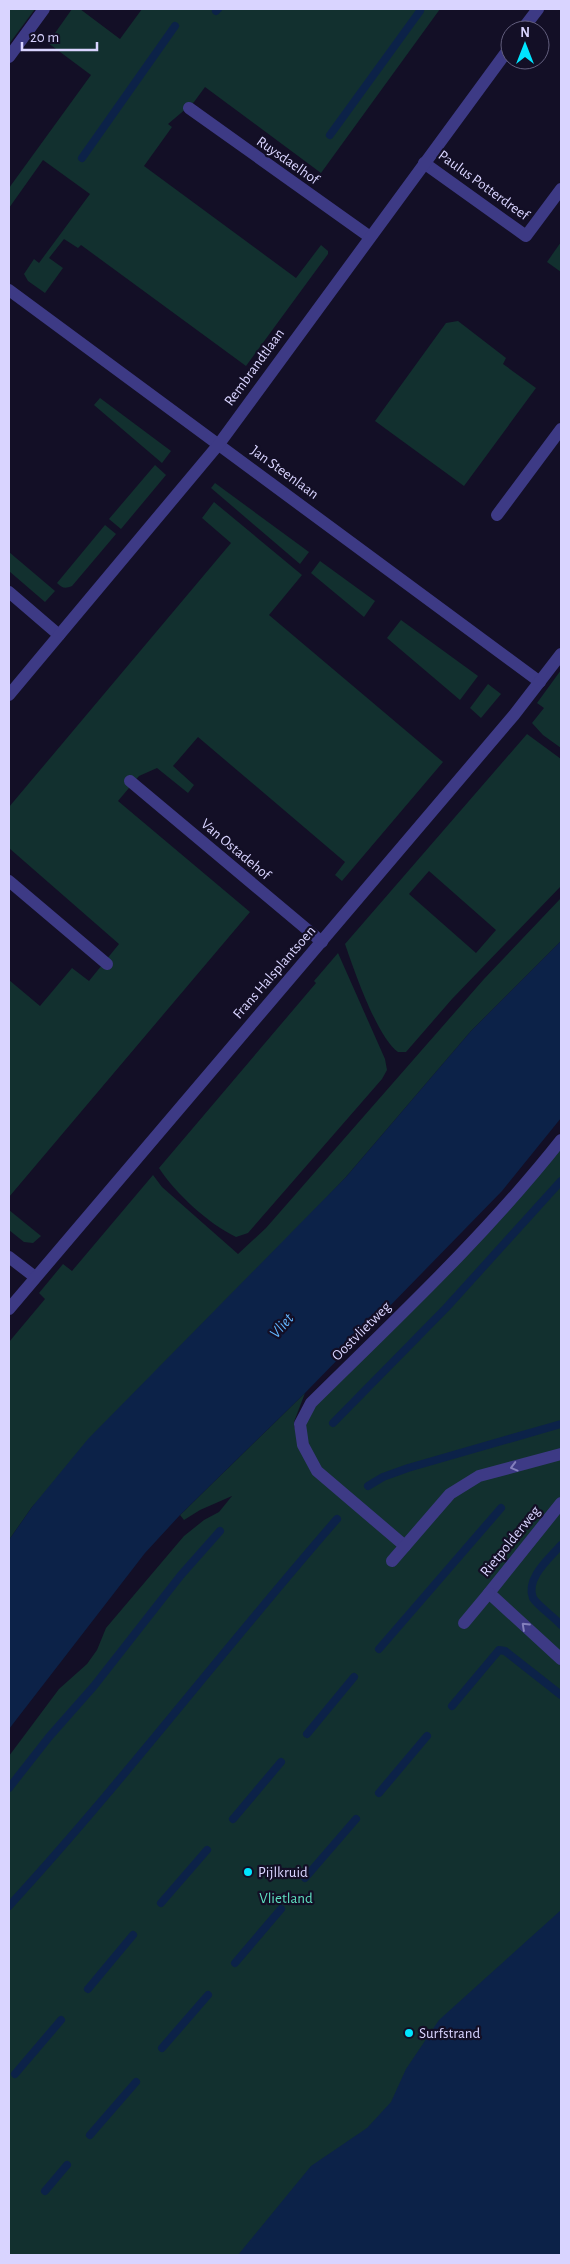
<svg xmlns="http://www.w3.org/2000/svg" width="570" height="2264" font-family="'Alegreya Sans',sans-serif">
  <rect width="100%" height="100%" fill="#130f26"/>
  <g fill="#12302f" fill-rule="evenodd">
    <path d="M 9,9 L 35,9 L 9,44 Z"/>
    <path d="M 72,9 L 80,9 L 120,39 L 142,9 L 440,9 L 321,173 L 205,87 L 194,102 L 168,124 L 172,127 L 144,166 L 296,278 L 321,245 L 328,251 L 328,254 L 246,366 L 81,245 L 78,248 L 64,239 L 49,258 L 63,268 L 45,293 L 28,281 L 24,274 L 34,259 L 39,263 L 90,194 L 43,160 L 9,208 L 9,188 L 91,75 L 48,43 Z"/>
    <path d="M 561,242 L 561,272 L 547,262 Z"/>
    <path d="M 458,321 L 506,358 L 503,364 L 536,388 L 464,486 L 375,421 L 446,323 Z"/>
    <path d="M 100,398 L 171,451 L 162,463 L 94,405 Z"/>
    <path d="M 155,465 L 166,475 L 121,529 L 109,519 Z"/>
    <path d="M 215,483 L 309,552 L 300,564 L 211,488 Z"/>
    <path d="M 214,502 L 302,575 L 269,615 L 443,762 L 342,881 L 335,875 L 345,862 L 198,737 L 173,766 L 194,785 L 188,793 L 157,768 L 139,776 L 118,801 L 250,912 L 9,1197 L 9,980 L 40,1006 L 72,968 L 89,981 L 119,944 L 9,848 L 9,807 L 231,543 L 202,518 Z"/>
    <path d="M 105,525 L 116,534 L 72,586 C 65,589 62,588 57,583 Z"/>
    <path d="M 9,552 L 55,591 L 45,602 L 9,571 Z"/>
    <path d="M 320,561 L 375,601 L 364,617 L 311,573 Z"/>
    <path d="M 401,620 L 478,676 L 460,700 L 387,638 Z"/>
    <path d="M 561,670 L 561,748 L 543,735 L 532,723 L 544,708 L 537,703 Z"/>
    <path d="M 488,684 L 501,694 L 481,718 L 470,708 Z"/>
    <path d="M 527,734 L 561,759 L 561,886 L 452,999 L 406,1052 L 398,1052 C 377,1037 354,970 345,944 ZM 429,871 L 496,930 L 476,953 L 409,894 Z"/>
    <path d="M 561,898 L 561,941 L 471,1031 L 346,1177 L 32,1507 L 9,1540 L 9,1342 L 45,1299 L 39,1293 L 63,1264 L 72,1271 L 153,1175 L 162,1187 L 238,1254 L 266,1228 L 484,979 Z"/>
    <path d="M 338,953 L 385,1059 L 387,1070 L 382,1079 L 248,1233 L 236,1237 C 209,1224 176,1194 159,1168 L 316,983 L 314,981 Z"/>
    <path d="M 561,1147 L 561,2255 L 9,2255 L 9,1756 L 59,1689 L 87,1664 L 97,1650 L 106,1628 L 184,1536 L 204,1520 L 219,1512 L 232,1496 L 200,1510 L 184,1520 L 180,1515 L 305,1393 L 294,1422 L 294,1428 Z"/>
    <path d="M 9,1210 L 41,1236 L 33,1243 L 24,1242 L 9,1230 Z"/>
  </g>
  <g fill="#0c2248">
    <path d="M 561,941 L 561,1118 L 502,1191 L 305,1393 L 180,1515 L 145,1553 L 9,1729 L 9,1540 L 32,1507 L 88,1439 L 346,1177 L 471,1031 Z"/>
    <path d="M 561,1910 L 561,2255 L 238,2255 L 311,2166 L 367,2128 L 391,2102 L 406,2069 L 439,2020 Z"/>
  </g>
  <g fill="none" stroke-linecap="round" stroke-linejoin="round">
    <g stroke="#0c2248" stroke-width="8">
      <path d="M 216,11 L 218,9"/>
      <path d="M 330,135 L 420,11"/>
      <path d="M 82,158 L 175,26"/>
      <path d="M 333,1423 L 446,1308 L 561,1181"/>
      <path d="M 368,1486 L 383,1477 L 408,1468 L 561,1424"/>
      <path d="M 561,1545 C 550,1558 525,1578 533,1598 C 537,1605 555,1618 561,1625"/>
      <path d="M 379,1649 L 501,1508"/>
      <path d="M 452,1706 L 499,1650 L 505,1651 L 561,1695"/>
      <path d="M 307,1734 L 354,1677"/>
      <path d="M 9,1788 L 49,1737 L 94,1686 L 181,1575 L 220,1531"/>
      <path d="M 379,1793 L 427,1736"/>
      <path d="M 233,1819 L 281,1762"/>
      <path d="M 305,1878 L 356,1819"/>
      <path d="M 161,1903 L 207,1850"/>
      <path d="M 9,1906 C 123,1782 226,1646 337,1519"/>
      <path d="M 235,1963 L 281,1909"/>
      <path d="M 88,1989 L 133,1935"/>
      <path d="M 162,2048 L 208,1995"/>
      <path d="M 15,2074 L 61,2020"/>
      <path d="M 90,2135 L 136,2082"/>
      <path d="M 45,2191 L 67,2165"/>
    </g>
    <g stroke="#3d3a85" stroke-width="12">
      <path d="M 497,515 L 561,429"/>
      <path d="M 561,1503 L 489,1593 L 561,1659"/>
      <path d="M 405,1546 L 317,1471 L 303,1445 L 300,1424 L 311,1403 C 397,1318 486,1235 561,1140"/>
      <path d="M 392,1561 L 450,1494 L 479,1476 L 561,1454"/>
      <path d="M 464,1623 L 489,1593"/>
    </g>
    <g stroke="#3d3a85" stroke-width="12">
      <path d="M 522,30 L 538,9"/>
      <path d="M 9,57 L 44,9"/>
      <path d="M 189,108 L 370,237"/>
      <path d="M 424,163 L 526,236 L 561,189"/>
      <path d="M 9,290 L 540,682"/>
      <path d="M 9,592 L 59,635"/>
      <path d="M 9,695 L 219,444 L 510,47"/>
      <path d="M 130,781 L 322,942"/>
      <path d="M 9,881 L 107,964"/>
      <path d="M 9,1257 L 35,1277"/>
      <path d="M 9,1309 L 514,715 L 561,654"/>
    </g>
  </g>
  <defs><path id="oneway-chevron" d="M-2-3.5L2.5 0L-2 3.5" fill="none" stroke-width="1.6" stroke-linecap="round" stroke-linejoin="round" transform="scale(1.25)"/></defs>
  <g stroke="#837fbc">
    <use href="#oneway-chevron" transform="translate(514 1467) rotate(165)"/>
    <use href="#oneway-chevron" transform="translate(525 1626) rotate(-137)"/>
  </g>
  <g fill="#00e5ff" stroke="#130f26" stroke-width="2">
    <circle cx="248" cy="1872" r="5"/>
    <circle cx="409" cy="2033" r="5"/>
  </g>
  <g text-anchor="middle" stroke-width="4.5" stroke-linejoin="round" paint-order="stroke">
    <g font-size="15" fill="#d9d4ff" stroke="#130f26">
      <text transform="translate(288 160) rotate(35)" y="5">Ruysdaelhof</text>
      <text transform="translate(484 185) rotate(36)" y="5">Paulus Potterdreef</text>
      <text transform="translate(254 367) rotate(-54)" y="5">Rembrandtlaan</text>
      <text transform="translate(285 472) rotate(36)" y="5">Jan Steenlaan</text>
      <text transform="translate(236 849) rotate(40)" y="5">Van Ostadehof</text>
      <text transform="translate(274 972) rotate(-49)" y="5">Frans Halsplantsoen</text>
      <text transform="translate(361 1331) rotate(-45)" y="5">Oostvlietweg</text>
      <text transform="translate(510 1541) rotate(-51)" y="5">Rietpolderweg</text>
    </g>
    <g font-size="15" fill="#d9d4ff" stroke="#130f26" text-anchor="start">
      <text x="258" y="1877">Pijlkruid</text>
      <text x="419" y="2038">Surfstrand</text>
    </g>
    <g font-size="15" fill="#5fe0c0" stroke="#130f26">
      <text x="286" y="1903">Vlietland</text>
    </g>
    <g font-size="16" font-style="italic" fill="#62b6ff" stroke="#130f26">
      <text transform="translate(281 1325) rotate(-49)" y="6">Vliet</text>
    </g>
  </g>
  <rect width="570" height="2264" fill="none" stroke="#d9d4ff" stroke-width="20"/>
  <g transform="translate(525 45)"><circle r="24" fill="#130f26" stroke="#625e7d"/>
  <path d="M0-4L9 19L0 12L-9 19Z" fill="#00e5ff"/>
  <text y="-8" font-size="14" font-weight="bold" text-anchor="middle" fill="#d9d4ff">N</text>
  </g>
  <path d="M22 42v8h75v-8" fill="none" stroke="#d9d4ff" stroke-width="2.5"/>
  <text x="30" y="42" font-size="15" fill="#d9d4ff" stroke="#130f26" stroke-width="4" paint-order="stroke">20 m</text>
</svg>
